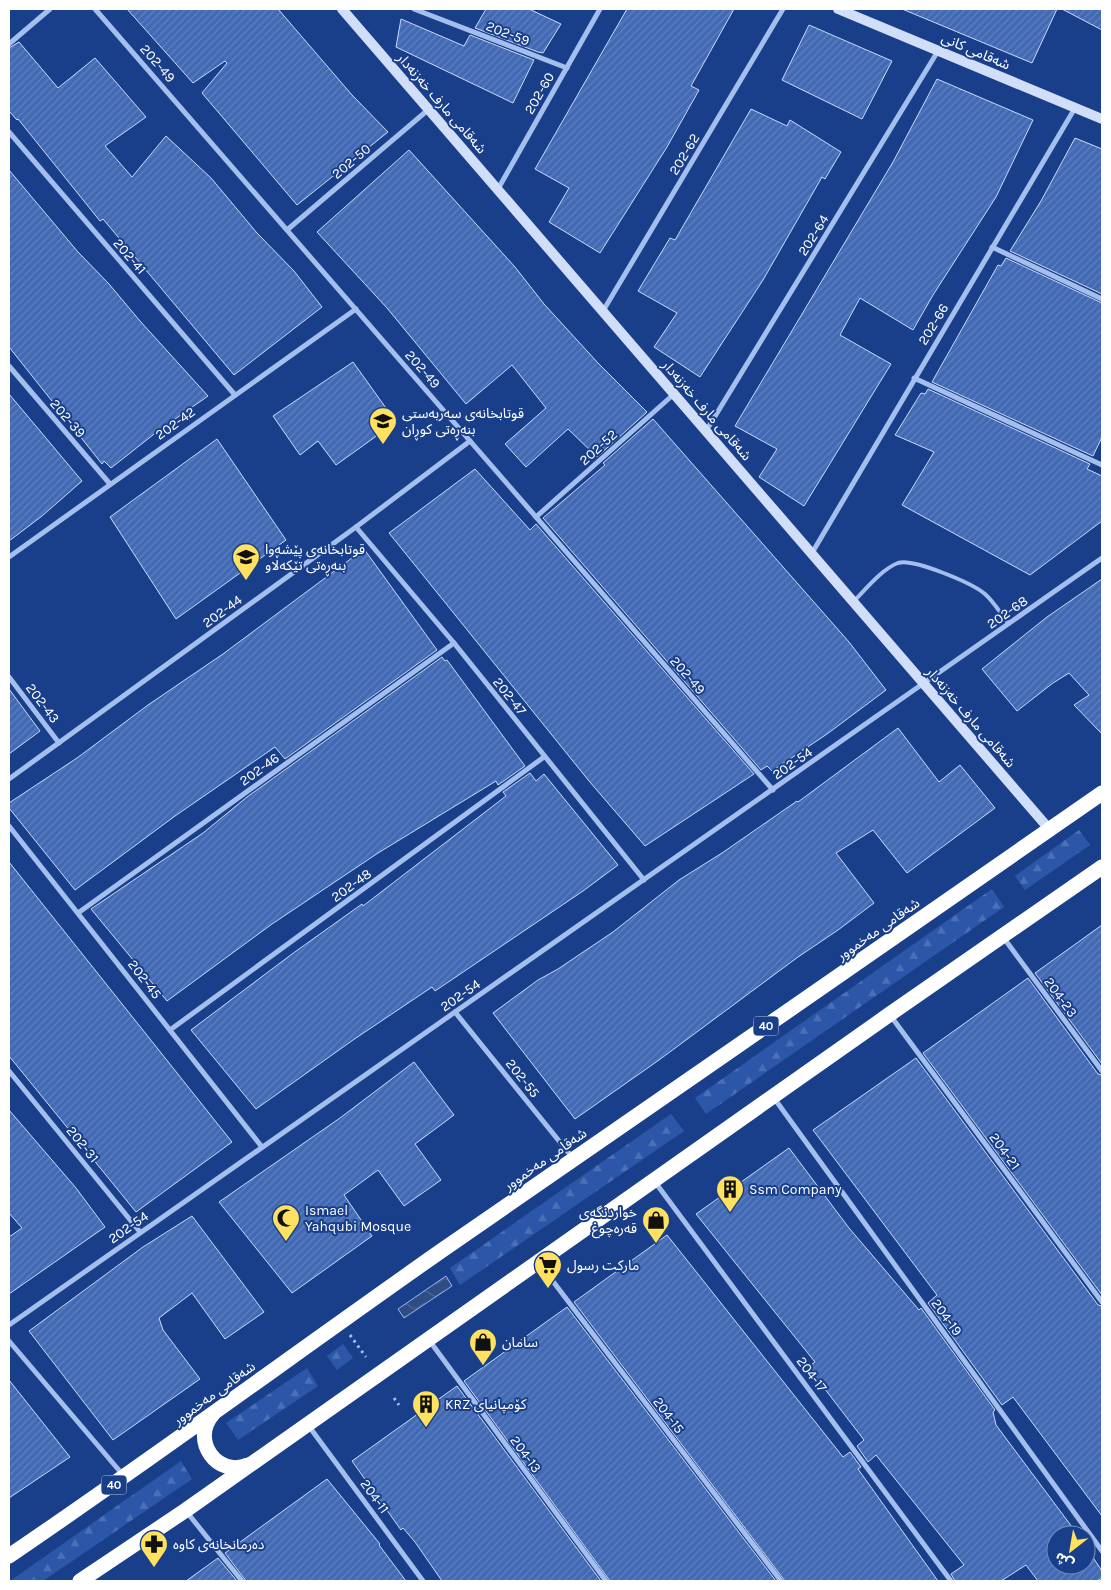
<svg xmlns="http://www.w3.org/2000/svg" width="1111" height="1590" font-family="Karla,'Noto Sans Arabic',sans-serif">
  <defs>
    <pattern id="forest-firs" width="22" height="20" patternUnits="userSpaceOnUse" patternTransform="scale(1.25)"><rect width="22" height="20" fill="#2c57a9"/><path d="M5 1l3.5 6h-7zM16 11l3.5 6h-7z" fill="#4c70b6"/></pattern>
    <pattern id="water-waves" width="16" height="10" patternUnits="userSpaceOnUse" patternTransform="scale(1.25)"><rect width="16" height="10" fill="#304c85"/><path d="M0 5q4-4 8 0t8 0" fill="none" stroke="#4f6797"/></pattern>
    <pattern id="building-hatch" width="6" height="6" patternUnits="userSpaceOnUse" patternTransform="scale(1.25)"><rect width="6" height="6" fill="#4269b4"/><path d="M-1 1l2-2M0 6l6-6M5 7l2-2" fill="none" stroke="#5e80bf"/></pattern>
  </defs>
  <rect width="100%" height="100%" fill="#193f8b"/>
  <g fill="url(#forest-firs)">
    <path d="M 1079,830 L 1090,845 L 1025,890 L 1015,876 Z"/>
    <path d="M 992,889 L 1004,907 L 706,1114 L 695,1098 Z"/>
    <path d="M 671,1114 L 684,1131 L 460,1285 L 450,1268 Z"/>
    <path d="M 343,1344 L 353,1358 L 337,1370 L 327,1356 Z"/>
    <path d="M 307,1368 L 318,1386 L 238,1440 L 226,1423 Z"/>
    <path d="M 181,1461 L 192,1479 L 43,1581 L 10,1581 Z"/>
  </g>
  <path fill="url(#water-waves)" stroke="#96b7f0" d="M 446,1276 L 452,1286 L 404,1318 L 398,1309 Z"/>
  <g fill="url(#building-hatch)" stroke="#cadbfa">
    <path d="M 127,9 L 278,9 L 352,95 L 388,132 L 297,205 L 202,93 L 227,63 L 225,61 L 193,83 Z"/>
    <path d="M 486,9 L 529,9 L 561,24 L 543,53 L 538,52 L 475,28 Z"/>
    <path d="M 627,9 L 734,9 L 691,86 L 699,90 L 667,147 L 600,253 L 549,222 L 569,188 L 535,169 Z"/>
    <path d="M 902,9 L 1057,9 L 1032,63 Z"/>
    <path d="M 1062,9 L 1102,9 L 1102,30 Z"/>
    <path d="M 401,19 L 464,46 L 470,35 L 534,60 L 513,103 L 396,47 Z"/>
    <path d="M 809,25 L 892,61 L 862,119 L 782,80 Z"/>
    <path d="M 19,42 L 58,88 L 95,58 L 146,117 L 105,146 L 132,177 L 166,136 L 211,178 L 257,233 L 294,271 L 322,307 L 234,375 L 103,219 L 100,221 L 18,119 L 17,120 L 9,111 L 9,48 Z"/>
    <path d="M 937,79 L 1033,120 L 996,197 L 933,295 L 913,330 L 860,298 L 840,335 L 891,364 L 804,506 L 759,477 L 777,449 L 735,426 L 893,162 Z"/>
    <path d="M 751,109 L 787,126 L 790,120 L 841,152 L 825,179 L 822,177 L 763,280 L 700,377 L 654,347 L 677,313 L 638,291 L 670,238 L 675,240 Z"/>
    <path d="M 1075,138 L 1102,149 L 1102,294 L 1010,251 L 1041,201 Z"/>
    <path d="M 409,150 L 515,267 L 544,304 L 598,363 L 647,412 L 597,457 L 568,429 L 526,467 L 505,444 L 546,408 L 512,365 L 466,404 L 387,308 L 317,232 Z"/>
    <path d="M 9,170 L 78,252 L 109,284 L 140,321 L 208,396 L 158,431 L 111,468 L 104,461 L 102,464 L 9,347 Z"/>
    <path d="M 1006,258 L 1102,303 L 1102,437 L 1093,456 L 932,382 L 998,265 L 1001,266 Z"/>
    <path d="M 353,362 L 396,422 L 336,465 L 318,441 L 300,455 L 273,416 Z"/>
    <path d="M 928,389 L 1090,464 L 1087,469 L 1102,476 L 1102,521 L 1030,575 L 902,505 L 934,452 L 895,435 L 921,393 L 925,394 Z"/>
    <path d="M 9,394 L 82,481 L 42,516 L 9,541 Z"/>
    <path d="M 653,419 L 849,642 L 886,690 L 827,734 L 772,771 L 767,766 L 761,770 L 543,518 L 605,465 L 603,463 Z"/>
    <path d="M 217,439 L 286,540 L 176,619 L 110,517 Z"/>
    <path d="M 475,469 L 530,530 L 536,524 L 754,774 L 645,846 L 589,781 L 389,533 Z"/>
    <path d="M 364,549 L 437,650 L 285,759 L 275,747 L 175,816 L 75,890 L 9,808 L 9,803 L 77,758 L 148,705 L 223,654 Z"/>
    <path d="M 1102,579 L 1102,734 L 1074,705 L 1089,695 L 1069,673 L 1053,683 L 1017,711 L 982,669 L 1047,617 Z"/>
    <path d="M 442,657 L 445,661 L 447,660 L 525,766 L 498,785 L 496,781 L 378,853 L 272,924 L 167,1001 L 91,909 L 203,833 L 247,797 Z"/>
    <path d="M 9,689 L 40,731 L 9,754 Z"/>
    <path d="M 898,728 L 939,782 L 960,765 L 995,808 L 907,873 L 873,830 L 836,853 L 874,903 L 838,930 L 798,957 L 659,1060 L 575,1119 L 493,1013 L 538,980 L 558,969 L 613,932 L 679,880 L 722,853 L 797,801 L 798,802 Z"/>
    <path d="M 530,773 L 536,781 L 544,774 L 618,865 L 583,891 L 435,991 L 432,987 L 353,1040 L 256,1109 L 191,1030 L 292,954 L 362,904 L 363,906 L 506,796 L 503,792 Z"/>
    <path d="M 9,862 L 232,1142 L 136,1212 L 9,1056 Z"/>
    <path d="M 1102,925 L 1102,1064 L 1035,973 Z"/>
    <path d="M 1028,978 L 1098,1074 L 1102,1075 L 1102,1295 L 923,1053 Z"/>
    <path d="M 916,1058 L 1098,1305 L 1102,1306 L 1102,1516 L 1013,1397 L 1002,1405 L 928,1303 L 937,1295 L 813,1130 Z"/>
    <path d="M 414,1062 L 454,1115 L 415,1144 L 441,1180 L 404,1206 L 378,1170 L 344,1195 L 372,1236 L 292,1293 L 219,1202 L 340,1118 Z"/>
    <path d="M 9,1110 L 76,1188 L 105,1227 L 9,1294 L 9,1237 L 22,1228 L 9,1213 Z"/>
    <path d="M 789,1148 L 849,1228 L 919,1310 L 921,1308 L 995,1410 L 993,1412 L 996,1425 L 1078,1535 L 1056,1535 L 1056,1565 L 1086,1565 L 1086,1547 L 1102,1571 L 1102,1578 L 1097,1581 L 1038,1581 L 1026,1565 L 1001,1581 L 955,1581 L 951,1574 L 964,1565 L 876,1455 L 868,1462 L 857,1446 L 864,1440 L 808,1367 L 815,1362 L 696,1214 Z"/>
    <path d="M 192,1216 L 264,1312 L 225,1339 L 192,1293 L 159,1318 L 163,1330 L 200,1379 L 113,1440 L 29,1331 L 143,1247 Z"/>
    <path d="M 667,1235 L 843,1457 L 850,1452 L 861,1467 L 858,1469 L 938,1581 L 785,1581 L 574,1302 Z"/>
    <path d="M 567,1307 L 776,1581 L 610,1581 L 464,1381 Z"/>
    <path d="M 9,1380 L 70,1457 L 9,1498 Z"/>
    <path d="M 457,1386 L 601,1581 L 442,1581 L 415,1542 L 403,1528 L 401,1530 L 352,1461 Z"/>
    <path d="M 327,1479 L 380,1544 L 379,1545 L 406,1581 L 246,1581 L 225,1553 Z"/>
    <path d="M 218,1558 L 237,1581 L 186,1581 Z"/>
  </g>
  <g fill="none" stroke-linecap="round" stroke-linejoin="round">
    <g stroke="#a4beee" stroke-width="3" stroke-dasharray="2.5 4" stroke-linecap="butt">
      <path d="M 350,1335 L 366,1357"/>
      <path d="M 394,1398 L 399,1405"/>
    </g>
    <path stroke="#a4beee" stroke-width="4" d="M 854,601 C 866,589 882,569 898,563 C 913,558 972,583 985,594 C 994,602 1001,614 1009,624"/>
    <g stroke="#a4beee" stroke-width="5">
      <path d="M 95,9 L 773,790"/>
      <path d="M 414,9 L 567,68"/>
      <path d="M 9,44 L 50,9"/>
      <path d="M 9,132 L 235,395"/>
      <path d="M 498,189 L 600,9"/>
      <path d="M 287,230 L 429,109"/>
      <path d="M 992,247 L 1102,299"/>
      <path d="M 603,311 L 783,9"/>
      <path d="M 9,366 L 110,484"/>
      <path d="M 914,378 L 1102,465"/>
      <path d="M 706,431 L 938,51"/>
      <path d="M 536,517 L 674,394"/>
      <path d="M 356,527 L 454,643 L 644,880"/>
      <path d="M 812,553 L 1075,108"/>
      <path d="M 9,557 L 356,309"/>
      <path d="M 9,677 L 59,743"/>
      <path d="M 9,779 L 356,527 L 470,441"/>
      <path d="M 9,826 L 262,1147"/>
      <path d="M 78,913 L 454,643"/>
      <path d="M 1003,937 L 1102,1071"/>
      <path d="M 455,1012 L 572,1157"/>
      <path d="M 890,1015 L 1102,1302"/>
      <path d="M 170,1030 L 544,757"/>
      <path d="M 9,1071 L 140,1232"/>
      <path d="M 774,1098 L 1102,1551"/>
      <path d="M 655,1182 L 951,1581"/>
      <path d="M 539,1263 L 781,1581"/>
      <path d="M 9,1325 L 1102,558"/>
      <path d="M 429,1340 L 606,1581"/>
      <path d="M 9,1341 L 123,1475"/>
      <path d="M 308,1425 L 423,1581"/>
      <path d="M 186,1511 L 242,1581"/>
    </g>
    <g stroke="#d1defa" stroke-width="10">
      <path d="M 342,9 L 1050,830"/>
      <path d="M 838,9 L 1102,119"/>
    </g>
    <g stroke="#fff" stroke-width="15">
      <path d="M 213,1414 C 190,1440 217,1478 248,1465"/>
      <path d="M 9,1556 C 155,1457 297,1352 441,1251 C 661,1098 883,947 1102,793"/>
      <path d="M 80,1581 L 186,1510 L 890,1014 L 1102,867"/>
    </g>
  </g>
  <defs>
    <g id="school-pin" transform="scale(1.4375)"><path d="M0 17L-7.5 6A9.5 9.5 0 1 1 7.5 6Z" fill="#ffe160" stroke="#193f8b"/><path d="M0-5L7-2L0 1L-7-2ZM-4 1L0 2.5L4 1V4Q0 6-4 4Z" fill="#111"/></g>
    <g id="building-pin" transform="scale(1.4375)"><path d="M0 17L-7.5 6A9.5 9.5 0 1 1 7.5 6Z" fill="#ffe160" stroke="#193f8b"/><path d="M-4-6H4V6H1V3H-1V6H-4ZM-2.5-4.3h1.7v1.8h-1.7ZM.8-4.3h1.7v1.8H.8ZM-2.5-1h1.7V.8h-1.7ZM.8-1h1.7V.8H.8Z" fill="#111"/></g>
    <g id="mosque-pin" transform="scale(1.4375)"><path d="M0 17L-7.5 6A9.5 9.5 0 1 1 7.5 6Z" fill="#ffe160" stroke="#193f8b"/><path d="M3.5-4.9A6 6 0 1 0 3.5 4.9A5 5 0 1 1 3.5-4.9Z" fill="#111"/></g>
    <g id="shop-pin" transform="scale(1.4375)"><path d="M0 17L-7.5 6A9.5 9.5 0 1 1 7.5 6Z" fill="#ffe160" stroke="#193f8b"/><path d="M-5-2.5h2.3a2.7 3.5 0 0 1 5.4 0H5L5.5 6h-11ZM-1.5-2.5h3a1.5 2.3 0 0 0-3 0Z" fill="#111"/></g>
    <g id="supermarket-pin" transform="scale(1.4375)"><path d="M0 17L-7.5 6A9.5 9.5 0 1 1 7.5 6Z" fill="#ffe160" stroke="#193f8b"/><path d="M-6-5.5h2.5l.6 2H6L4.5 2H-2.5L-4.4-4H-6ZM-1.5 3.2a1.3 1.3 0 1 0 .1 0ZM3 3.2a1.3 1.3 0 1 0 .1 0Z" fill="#111"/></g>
    <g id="pharmacy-pin" transform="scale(1.4375)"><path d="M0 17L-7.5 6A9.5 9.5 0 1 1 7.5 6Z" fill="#ffe160" stroke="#193f8b"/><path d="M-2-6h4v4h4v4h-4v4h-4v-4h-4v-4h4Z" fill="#111"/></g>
  </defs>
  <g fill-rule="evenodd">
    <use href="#school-pin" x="383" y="421"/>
    <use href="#school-pin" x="246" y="557"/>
    <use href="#building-pin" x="730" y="1189"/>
    <use href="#mosque-pin" x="286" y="1218"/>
    <use href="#shop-pin" x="656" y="1220"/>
    <use href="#supermarket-pin" x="548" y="1265"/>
    <use href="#shop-pin" x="483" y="1342"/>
    <use href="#building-pin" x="426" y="1404"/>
    <use href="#pharmacy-pin" x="154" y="1544"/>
  </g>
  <g text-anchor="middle" stroke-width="4" stroke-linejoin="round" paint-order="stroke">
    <g fill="#193f8b" stroke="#bac5dc" stroke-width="1">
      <rect x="753.5" y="1016.5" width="25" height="19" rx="4"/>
      <rect x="101.5" y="1475.5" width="25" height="19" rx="4"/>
    </g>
    <g font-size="12" font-weight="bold" fill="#fff">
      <text x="766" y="1030">40</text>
      <text x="114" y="1489">40</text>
    </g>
    <g font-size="14" fill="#fff" stroke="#193f8b">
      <text transform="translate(508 33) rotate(21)" y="5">202-59</text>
      <text transform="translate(976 51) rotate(23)" y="5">شەقامی کانی</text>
      <text transform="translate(158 63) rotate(49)" y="5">202-49</text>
      <text transform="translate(539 93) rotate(-60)" y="5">202-60</text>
      <text transform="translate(442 103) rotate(49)" y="5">شەقامی مارف خەزنەدار</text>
      <text transform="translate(684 154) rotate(-59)" y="5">202-62</text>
      <text transform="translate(351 161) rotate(-40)" y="5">202-50</text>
      <text transform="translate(813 235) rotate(-58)" y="5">202-64</text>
      <text transform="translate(130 256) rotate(49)" y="5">202-41</text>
      <text transform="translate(933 324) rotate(-59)" y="5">202-66</text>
      <text transform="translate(423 369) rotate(49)" y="5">202-49</text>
      <text transform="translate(707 410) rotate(49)" y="5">شەقامی مارف خەزنەدار</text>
      <text transform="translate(68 418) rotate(49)" y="5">202-39</text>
      <text transform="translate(175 423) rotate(-36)" y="5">202-42</text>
      <text transform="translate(598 447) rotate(-42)" y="5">202-52</text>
      <text transform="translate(222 611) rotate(-36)" y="5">202-44</text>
      <text transform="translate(1007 612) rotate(-35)" y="5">202-68</text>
      <text transform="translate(688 675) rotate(49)" y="5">202-49</text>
      <text transform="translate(510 696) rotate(51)" y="5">202-47</text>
      <text transform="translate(43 703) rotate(53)" y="5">202-43</text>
      <text transform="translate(971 717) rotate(49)" y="5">شەقامی مارف خەزنەدار</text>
      <text transform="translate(792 763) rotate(-35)" y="5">202-54</text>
      <text transform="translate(259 769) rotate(-36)" y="5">202-46</text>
      <text transform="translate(351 885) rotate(-36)" y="5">202-48</text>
      <text transform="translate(878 929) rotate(-35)" y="5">شەقامی مەخموور</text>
      <text transform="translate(145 979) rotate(52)" y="5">202-45</text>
      <text transform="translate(460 995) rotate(-35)" y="5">202-54</text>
      <text transform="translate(1061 997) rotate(54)" y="5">204-23</text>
      <text transform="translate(523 1078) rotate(51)" y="5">202-55</text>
      <text transform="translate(83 1144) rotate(51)" y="5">202-31</text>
      <text transform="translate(1005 1151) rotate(54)" y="5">204-21</text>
      <text transform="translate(545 1159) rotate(-35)" y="5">شەقامی مەخموور</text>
      <text transform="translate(128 1227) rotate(-35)" y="5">202-54</text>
      <text transform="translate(947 1317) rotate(54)" y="5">204-19</text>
      <text transform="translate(812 1374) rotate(53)" y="5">204-17</text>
      <text transform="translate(214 1393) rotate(-36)" y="5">شەقامی مەخموور</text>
      <text transform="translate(669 1415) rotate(53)" y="5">204-15</text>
      <text transform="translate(526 1454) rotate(54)" y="5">204-13</text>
      <text transform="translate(375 1496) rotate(54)" y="5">204-11</text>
    </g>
    <g font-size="14" fill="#fff" stroke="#193f8b" text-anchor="start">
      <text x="402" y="418">قوتابخانەی سەربەستی<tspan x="402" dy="16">بنەڕەتی کوڕان</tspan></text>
      <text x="265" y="554">قوتابخانەی پێشەوا<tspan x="265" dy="16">بنەڕەتی تێکەڵاو</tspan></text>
      <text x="749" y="1194">Ssm Company</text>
      <text x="305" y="1215">Ismael<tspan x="305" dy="16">Yahqubi Mosque</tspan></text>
      <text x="637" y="1217" text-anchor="end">خواردنگەی<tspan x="637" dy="16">قەرەچوغ</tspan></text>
      <text x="567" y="1270">مارکت رسول</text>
      <text x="502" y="1347">سامان</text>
      <text x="445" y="1409">KRZ كۆمپانیای</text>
      <text x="173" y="1549">دەرمانخانەی کاوە</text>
    </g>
  </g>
  <rect width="1111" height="1590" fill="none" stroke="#ffffff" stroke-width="20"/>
  <g transform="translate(1071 1550) rotate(211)"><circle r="24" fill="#193f8b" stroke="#758cb9"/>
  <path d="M0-4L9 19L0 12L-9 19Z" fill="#ffe160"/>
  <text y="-8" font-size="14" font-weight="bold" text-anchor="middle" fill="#ffffff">ش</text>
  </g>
</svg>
